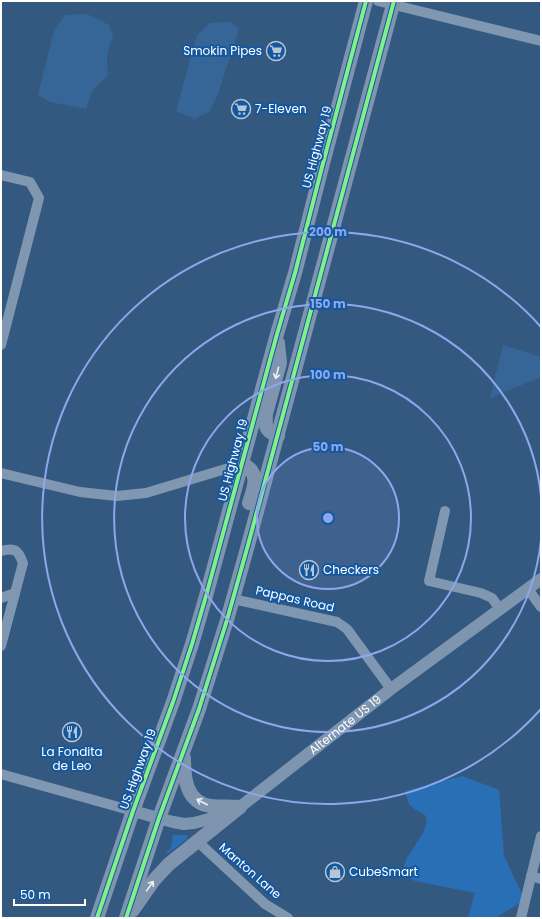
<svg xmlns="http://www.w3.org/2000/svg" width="542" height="919" font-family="Poppins,sans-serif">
  <rect width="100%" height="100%" fill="#345980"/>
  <g fill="#296fb6">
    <path d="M 462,776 L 499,790 L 504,856 L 525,900 L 495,918 L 468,918 L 475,893 L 415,881 L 409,878 L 406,873 L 404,866 L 407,858 L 423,833 L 427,821 L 425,815 C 410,806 409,808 405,791 Z"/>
    <path d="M 173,835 L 188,835 L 187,839 L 167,854 L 166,853 L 171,848 Z"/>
  </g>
  <g fill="#366598">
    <path d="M 87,14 L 109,25 L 113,36 C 107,50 106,60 108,75 L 92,91 L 86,109 L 50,102 L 38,95 L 54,31 L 65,15 Z"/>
    <path d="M 230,22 L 239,29 L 218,94 L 210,111 L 195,119 L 176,111 L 197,35 L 210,23 Z"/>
    <path d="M 503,345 L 541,357 L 541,377 L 490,398 Z"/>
  </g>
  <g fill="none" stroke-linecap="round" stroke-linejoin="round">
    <g stroke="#7f97b0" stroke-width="10">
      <path d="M 378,1 L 541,41"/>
      <path d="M 1,175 L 30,182 L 39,198 L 1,345"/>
      <path d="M 1,473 L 80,492 L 98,494 L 117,496 L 146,493 L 242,464"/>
      <path d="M 445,511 L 429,581 L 481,593 L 492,598 L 500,609"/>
      <path d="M 1,551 C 15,547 18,550 23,563 L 1,646"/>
      <path d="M 528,589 L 541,607"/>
      <path d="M 1,598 L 15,593"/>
      <path d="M 233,599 L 337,622 L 347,629 L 391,689"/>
      <path d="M 1,774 L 133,811"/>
      <path d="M 197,841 L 265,904 L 288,918"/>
      <path d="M 531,876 L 541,879"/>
      <path d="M 521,918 L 541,836"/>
    </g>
    <path stroke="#7e95af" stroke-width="12" id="s1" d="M 133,811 L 173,822 L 184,824 L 194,823 L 209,819 L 240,807 L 391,689 L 541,579"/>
    <g stroke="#7f95af" stroke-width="14">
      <path d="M 278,436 C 265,431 265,427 266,414 L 280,363 L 278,343"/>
      <path d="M 242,464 C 245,465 248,467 250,469 C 259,478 252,493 249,503"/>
      <path d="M 184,758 C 184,778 186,803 211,806 C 220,807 230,806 240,807"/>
      <path d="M 133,910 L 154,880 L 169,864 L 240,807"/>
      <path d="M 97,918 L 133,811 L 173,702 L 192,644 L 206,596 L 277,334 L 295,273 L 321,171 L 366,1"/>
      <path d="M 126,918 L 159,818 L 199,709 L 227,620 L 248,545 L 394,1"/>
    </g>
    <g stroke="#1458a0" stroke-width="6">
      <g id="cycleway">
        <path d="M 97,918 L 133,811 L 173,702 L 192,644 L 206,596 L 277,334 L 295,273 L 321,171 L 366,1"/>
        <path d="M 126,918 L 159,818 L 199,709 L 227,620 L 248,545 L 394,1"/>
      </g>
    </g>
    <use href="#cycleway" stroke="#82f089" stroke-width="4"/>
  </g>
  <defs><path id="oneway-shaft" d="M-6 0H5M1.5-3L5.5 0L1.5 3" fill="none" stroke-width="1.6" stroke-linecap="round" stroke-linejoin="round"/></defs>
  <g stroke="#eceff3">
    <use href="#oneway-shaft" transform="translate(277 373) rotate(105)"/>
    <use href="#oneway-shaft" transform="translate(202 802) rotate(-153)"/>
    <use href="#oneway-shaft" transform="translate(150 886) rotate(-54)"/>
  </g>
  <circle cx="328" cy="518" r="71" fill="#8ea6ec" fill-opacity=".12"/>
  <g fill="none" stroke="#8ea6ec" stroke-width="2">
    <circle cx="328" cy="518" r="71"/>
    <circle cx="328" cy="518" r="143"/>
    <path d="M541 540A214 214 0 1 1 541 496"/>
    <path d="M541 709A286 286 0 1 1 541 327"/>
  </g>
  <defs>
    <g id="supermarket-ring" transform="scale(1)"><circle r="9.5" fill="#1458a0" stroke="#b8c5d3" stroke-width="1.5"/><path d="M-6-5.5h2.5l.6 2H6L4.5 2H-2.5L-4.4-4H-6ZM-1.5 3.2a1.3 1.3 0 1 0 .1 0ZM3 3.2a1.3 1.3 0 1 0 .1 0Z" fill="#b8c5d3"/></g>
    <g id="restaurant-ring" transform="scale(1)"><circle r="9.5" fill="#1458a0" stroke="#b8c5d3" stroke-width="1.5"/><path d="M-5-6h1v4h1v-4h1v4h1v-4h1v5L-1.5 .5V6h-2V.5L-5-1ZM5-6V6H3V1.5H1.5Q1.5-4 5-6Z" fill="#b8c5d3"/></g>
    <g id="shop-ring" transform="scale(1)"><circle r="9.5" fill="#1458a0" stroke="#b8c5d3" stroke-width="1.5"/><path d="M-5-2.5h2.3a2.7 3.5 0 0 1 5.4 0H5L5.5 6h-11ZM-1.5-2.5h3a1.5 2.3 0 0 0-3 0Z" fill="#b8c5d3"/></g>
  </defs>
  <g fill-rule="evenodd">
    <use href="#supermarket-ring" x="276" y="51"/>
    <use href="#supermarket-ring" x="241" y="109"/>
    <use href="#restaurant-ring" x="309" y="570"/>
    <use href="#restaurant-ring" x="72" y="732"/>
    <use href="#shop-ring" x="335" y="872"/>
  </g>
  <g text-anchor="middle" stroke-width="4" stroke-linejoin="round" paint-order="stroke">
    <g font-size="12" fill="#fff" stroke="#1458a0" text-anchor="start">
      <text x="262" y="55" text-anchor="end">Smokin Pipes</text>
      <text x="255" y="113">7-Eleven</text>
      <text x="323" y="574">Checkers</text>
      <text x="72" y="756" text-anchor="middle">La Fondita<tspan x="72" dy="14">de Leo</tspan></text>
      <text x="349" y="876">CubeSmart</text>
    </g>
    <g font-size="12" fill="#fff" stroke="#1458a0">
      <text transform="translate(317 147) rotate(-75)" y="4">US Highway 19</text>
      <text transform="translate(233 460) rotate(-75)" y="4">US Highway 19</text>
      <text transform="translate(295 599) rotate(13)" y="4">Pappas Road</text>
      <text dy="4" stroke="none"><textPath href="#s1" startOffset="245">Alternate US 19</textPath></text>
      <text transform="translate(138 769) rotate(-70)" y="4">US Highway 19</text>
      <text transform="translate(250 871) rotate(41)" y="4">Manton Lane</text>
    </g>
  </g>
  <circle cx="328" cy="518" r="6" fill="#8ea6ec" stroke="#1458a0" stroke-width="2"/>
  <g font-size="12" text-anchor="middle" font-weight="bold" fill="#8ea6ec" stroke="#1458a0" stroke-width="4" stroke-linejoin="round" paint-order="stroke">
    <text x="328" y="236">200 m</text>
    <text x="328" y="308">150 m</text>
    <text x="328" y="379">100 m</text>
    <text x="328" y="451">50 m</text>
  </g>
  <rect width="542" height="919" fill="none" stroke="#ffffff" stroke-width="4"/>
  <path d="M14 899v6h71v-6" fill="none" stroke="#ffffff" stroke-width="2"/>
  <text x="20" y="899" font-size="12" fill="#ffffff" stroke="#1458a0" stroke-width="3" paint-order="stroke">50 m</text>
</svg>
